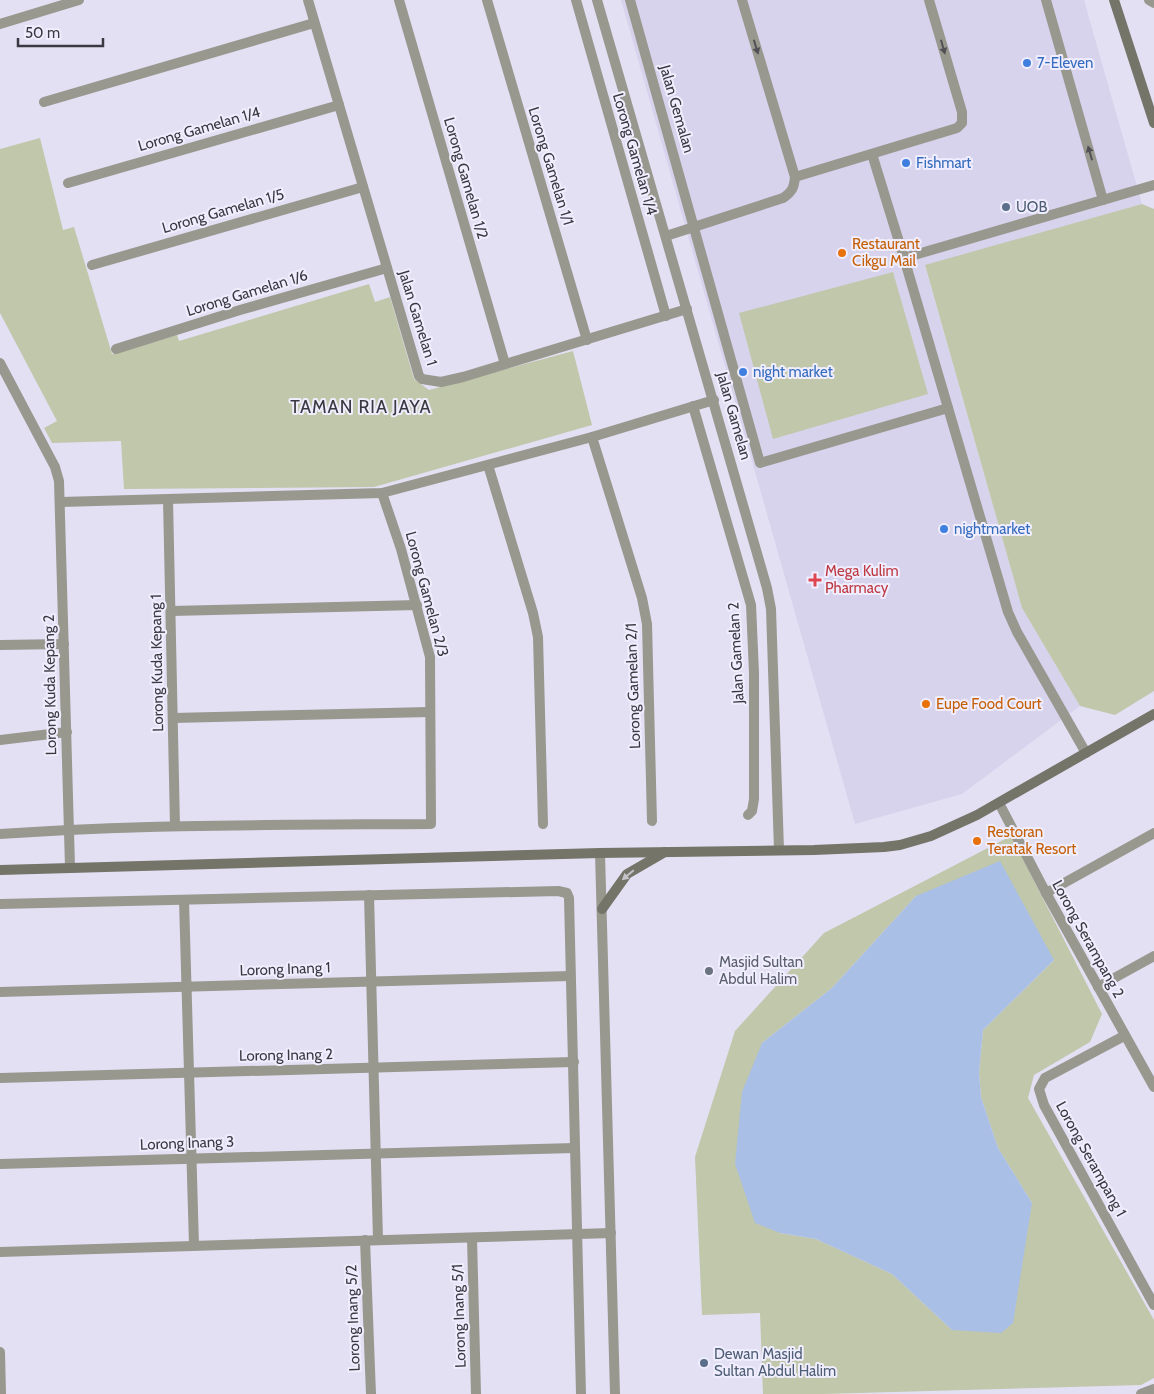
<svg xmlns="http://www.w3.org/2000/svg" width="1154" height="1394" font-family="Cabin,sans-serif">
  <rect width="100%" height="100%" fill="#e3e0f4"/>
  <path fill="#d8d3ed" d="M 621,0 L 1084,0 L 1142,204 L 925,266 L 1022,608 L 1080,706 L 962,794 L 855,824 Z"/>
  <g fill="#c0c7aa" fill-rule="evenodd">
    <path d="M 40,138 L 63,230 L 74,227 L 112,354 L 177,335 L 179,341 L 369,284 L 375,302 L 390,297 L 414,379 L 429,390 L 573,351 L 592,425 L 374,487 L 124,489 L 121,441 L 52,443 L 44,428 L 57,421 L 0,313 L 0,149 Z"/>
    <path d="M 1142,204 L 1154,209 L 1154,691 L 1115,715 L 1080,706 L 1022,608 L 925,265 Z"/>
    <path d="M 893,272 L 928,394 L 773,439 L 739,313 Z"/>
    <path d="M 1011,836 L 1102,1014 L 1090,1042 L 1034,1075 L 1028,1098 L 1154,1320 L 1154,1378 L 1141,1385 L 823,1394 L 763,1394 L 760,1313 L 702,1315 L 695,1157 L 735,1031 L 824,933 ZM 916,896 L 1054,960 L 983,1030 L 979,1073 L 981,1097 L 998,1148 L 1032,1203 L 952,1330 L 892,1274 L 816,1239 L 780,1233 L 762,1043 L 832,988 Z"/>
  </g>
  <path fill="#aabfe6" d="M 1000,861 L 1054,960 L 983,1030 L 979,1073 L 981,1097 L 998,1148 L 1032,1203 L 1013,1323 L 1001,1333 L 952,1330 L 892,1274 L 816,1239 L 780,1233 L 755,1223 L 735,1164 L 742,1092 L 762,1043 L 832,988 L 916,896 Z"/>
  <g fill="none" stroke-linecap="round" stroke-linejoin="round">
    <g stroke="#98988f" stroke-width="10">
      <path d="M 308,0 L 419,376 L 422,379 L 441,382 L 463,377 L 687,309"/>
      <path d="M 399,0 L 505,364"/>
      <path d="M 487,0 L 587,340"/>
      <path d="M 576,0 L 666,316"/>
      <path d="M 597,0 L 767,588 L 771,609 L 779,850"/>
      <path d="M 630,0 L 760,463 L 948,408"/>
      <path d="M 1046,0 L 1103,200"/>
      <path d="M 1149,0 L 1154,3"/>
      <path d="M 0,24 L 79,0"/>
      <path d="M 44,102 L 314,23"/>
      <path d="M 872,154 L 904,258 L 1008,612 L 1017,632 L 1086,753"/>
      <path d="M 795,177 L 957,128 L 962,123 L 962,112 L 929,0"/>
      <path d="M 68,183 L 339,105"/>
      <path d="M 666,236 L 783,198 C 792,192 794,188 795,177 L 742,0"/>
      <path d="M 904,258 L 1154,185"/>
      <path d="M 92,265 L 363,187"/>
      <path d="M 116,349 L 240,310 L 387,268"/>
      <path d="M 0,363 L 55,467 L 59,481 L 70,867"/>
      <path d="M 693,406 L 751,605 L 754,673 L 754,799 L 752,811 L 748,815"/>
      <path d="M 592,437 L 642,598 L 647,624 L 652,821"/>
      <path d="M 488,465 L 533,613 L 538,637 L 543,824"/>
      <path d="M 168,499 L 175,826"/>
      <path d="M 61,502 L 382,493 L 592,437 L 714,400"/>
      <path d="M 171,611 L 417,605"/>
      <path d="M 0,645 L 64,644"/>
      <path d="M 173,718 L 430,712"/>
      <path d="M 0,740 L 67,732"/>
      <path d="M 999,803 L 1046,893 L 1154,1087"/>
      <path d="M 0,834 C 144,824 287,825 431,824 L 430,657 L 401,549 L 382,493"/>
      <path d="M 600,853 L 615,1394"/>
      <path d="M 1046,893 L 1154,833"/>
      <path d="M 369,895 L 378,1240"/>
      <path d="M 184,900 L 194,1245"/>
      <path d="M 0,904 L 558,891 L 567,893 L 569,898 L 581,1394"/>
      <path d="M 1098,987 L 1154,956"/>
      <path d="M 0,992 L 570,976"/>
      <path d="M 1124,1036 L 1045,1078 L 1039,1089 L 1044,1105 L 1154,1305"/>
      <path d="M 0,1078 L 574,1062"/>
      <path d="M 0,1164 L 575,1148"/>
      <path d="M 472,1238 L 476,1394"/>
      <path d="M 365,1240 L 371,1394"/>
      <path d="M 0,1252 L 611,1233"/>
      <path d="M 0,1352 L 1,1394"/>
      <path d="M 1141,1394 L 1154,1389"/>
    </g>
    <g stroke="#757468" stroke-width="10">
      <path d="M 1114,0 L 1154,123"/>
      <path d="M 0,870 L 600,853 L 814,850 L 884,847 L 900,845 L 931,836 L 977,815 L 1154,714"/>
      <path d="M 602,909 L 627,874 L 665,852"/>
    </g>
  </g>
  <defs><path id="oneway-solid" d="M-6-.8H1V-3.2L6.5 0L1 3.2V.8H-6Z" transform="scale(1.25)"/></defs>
  <g fill="#525054">
    <use href="#oneway-solid" transform="translate(756 47) rotate(73)"/>
    <use href="#oneway-solid" transform="translate(943 47) rotate(74)"/>
    <use href="#oneway-solid" transform="translate(1090 153) rotate(-106)"/>
  </g>
  <use fill="#c5c3ca" href="#oneway-solid" transform="translate(628 875) rotate(140)"/>
  <g fill="#3f7fe0" stroke="#f0eefe" stroke-width="2">
    <circle cx="1027" cy="63" r="5"/>
    <circle cx="906" cy="163" r="5"/>
    <circle cx="743" cy="372" r="5"/>
    <circle cx="944" cy="529" r="5"/>
  </g>
  <g fill="#5c6f8a" stroke="#f0eefe" stroke-width="2">
    <circle cx="1006" cy="207" r="5"/>
    <circle cx="704" cy="1363" r="5"/>
  </g>
  <g fill="#e8710a" stroke="#f0eefe" stroke-width="2">
    <circle cx="842" cy="253" r="5"/>
    <circle cx="926" cy="704" r="5"/>
    <circle cx="977" cy="841" r="5"/>
  </g>
  <path fill="#e0444e" stroke="#f0eefe" stroke-width="2" d="M812.5 572.5h5v5h5v5h-5v5h-5v-5h-5v-5h5z"/>
  <circle fill="#6b7280" stroke="#f0eefe" stroke-width="2" cx="709" cy="971" r="5"/>
  <g text-anchor="middle" stroke-width="4" stroke-linejoin="round" paint-order="stroke">
    <g font-size="15" fill="#366cbe" stroke="#f0eefe" text-anchor="start">
      <text x="1037" y="68">7-Eleven</text>
      <text x="916" y="168">Fishmart</text>
      <text x="753" y="377">night market</text>
      <text x="954" y="534">nightmarket</text>
    </g>
    <g font-size="15" fill="#3a3840" stroke="#f0eefe">
      <text transform="translate(677 109) rotate(74)" y="5">Jalan Gemalan</text>
      <text transform="translate(199 129) rotate(-16)" y="5">Lorong Gamelan 1/4</text>
      <text transform="translate(635 154) rotate(74)" y="5">Lorong Gamelan 1/4</text>
      <text transform="translate(551 166) rotate(73)" y="5">Lorong Gamelan 1/1</text>
      <text transform="translate(466 178) rotate(74)" y="5">Lorong Gamelan 1/2</text>
      <text transform="translate(223 211) rotate(-16)" y="5">Lorong Gamelan 1/5</text>
      <text transform="translate(247 293) rotate(-17)" y="5">Lorong Gamelan 1/6</text>
      <text transform="translate(418 318) rotate(73)" y="5">Jalan Gamelan 1</text>
      <text transform="translate(734 416) rotate(74)" y="5">Jalan Gamelan</text>
      <text transform="translate(427 594) rotate(75)" y="5">Lorong Gamelan 2/3</text>
      <text transform="translate(736 653) rotate(-93)" y="5">Jalan Gamelan 2</text>
      <text transform="translate(157 663) rotate(-91)" y="5">Lorong Kuda Kepang 1</text>
      <text transform="translate(50 685) rotate(-91)" y="5">Lorong Kuda Kepang 2</text>
      <text transform="translate(633 686) rotate(-92)" y="5">Lorong Gamelan 2/1</text>
      <text transform="translate(1088 939) rotate(61)" y="5">Lorong Serampang 2</text>
      <text transform="translate(285 969) rotate(-2)" y="5">Lorong Inang 1</text>
      <text transform="translate(286 1055) rotate(-1)" y="5">Lorong Inang 2</text>
      <text transform="translate(187 1143) rotate(-2)" y="5">Lorong Inang 3</text>
      <text transform="translate(1091 1159) rotate(61)" y="5">Lorong Serampang 1</text>
      <text transform="translate(459 1316) rotate(-92)" y="5">Lorong Inang 5/1</text>
      <text transform="translate(353 1318) rotate(-92)" y="5">Lorong Inang 5/2</text>
    </g>
    <g font-size="15" fill="#4e5e75" stroke="#f0eefe" text-anchor="start">
      <text x="1016" y="212">UOB</text>
      <text x="714" y="1359">Dewan Masjid<tspan x="714" dy="17">Sultan Abdul Halim</tspan></text>
    </g>
    <g font-size="15" fill="#c56008" stroke="#f0eefe" text-anchor="start">
      <text x="852" y="249">Restaurant<tspan x="852" dy="17">Cikgu Mail</tspan></text>
      <text x="936" y="709">Eupe Food Court</text>
      <text x="987" y="837">Restoran<tspan x="987" dy="17">Teratak Resort</tspan></text>
    </g>
    <g font-size="15" fill="#be3a42" stroke="#f0eefe" text-anchor="start">
      <text x="825" y="576">Mega Kulim<tspan x="825" dy="17">Pharmacy</tspan></text>
    </g>
    <g font-size="15" fill="#5b616d" stroke="#f0eefe" text-anchor="start">
      <text x="719" y="967">Masjid Sultan<tspan x="719" dy="17">Abdul Halim</tspan></text>
    </g>
    <g font-size="18" letter-spacing="1" fill="#3a3840" stroke="#f0eefe">
      <text x="361" y="413">TAMAN RIA JAYA</text>
    </g>
  </g>
  <path d="M18 38v8h85v-8" fill="none" stroke="#3a3840" stroke-width="2.5"/>
  <text x="25" y="38" font-size="15" fill="#3a3840" stroke="#f0eefe" stroke-width="4" paint-order="stroke">50 m</text>
</svg>
